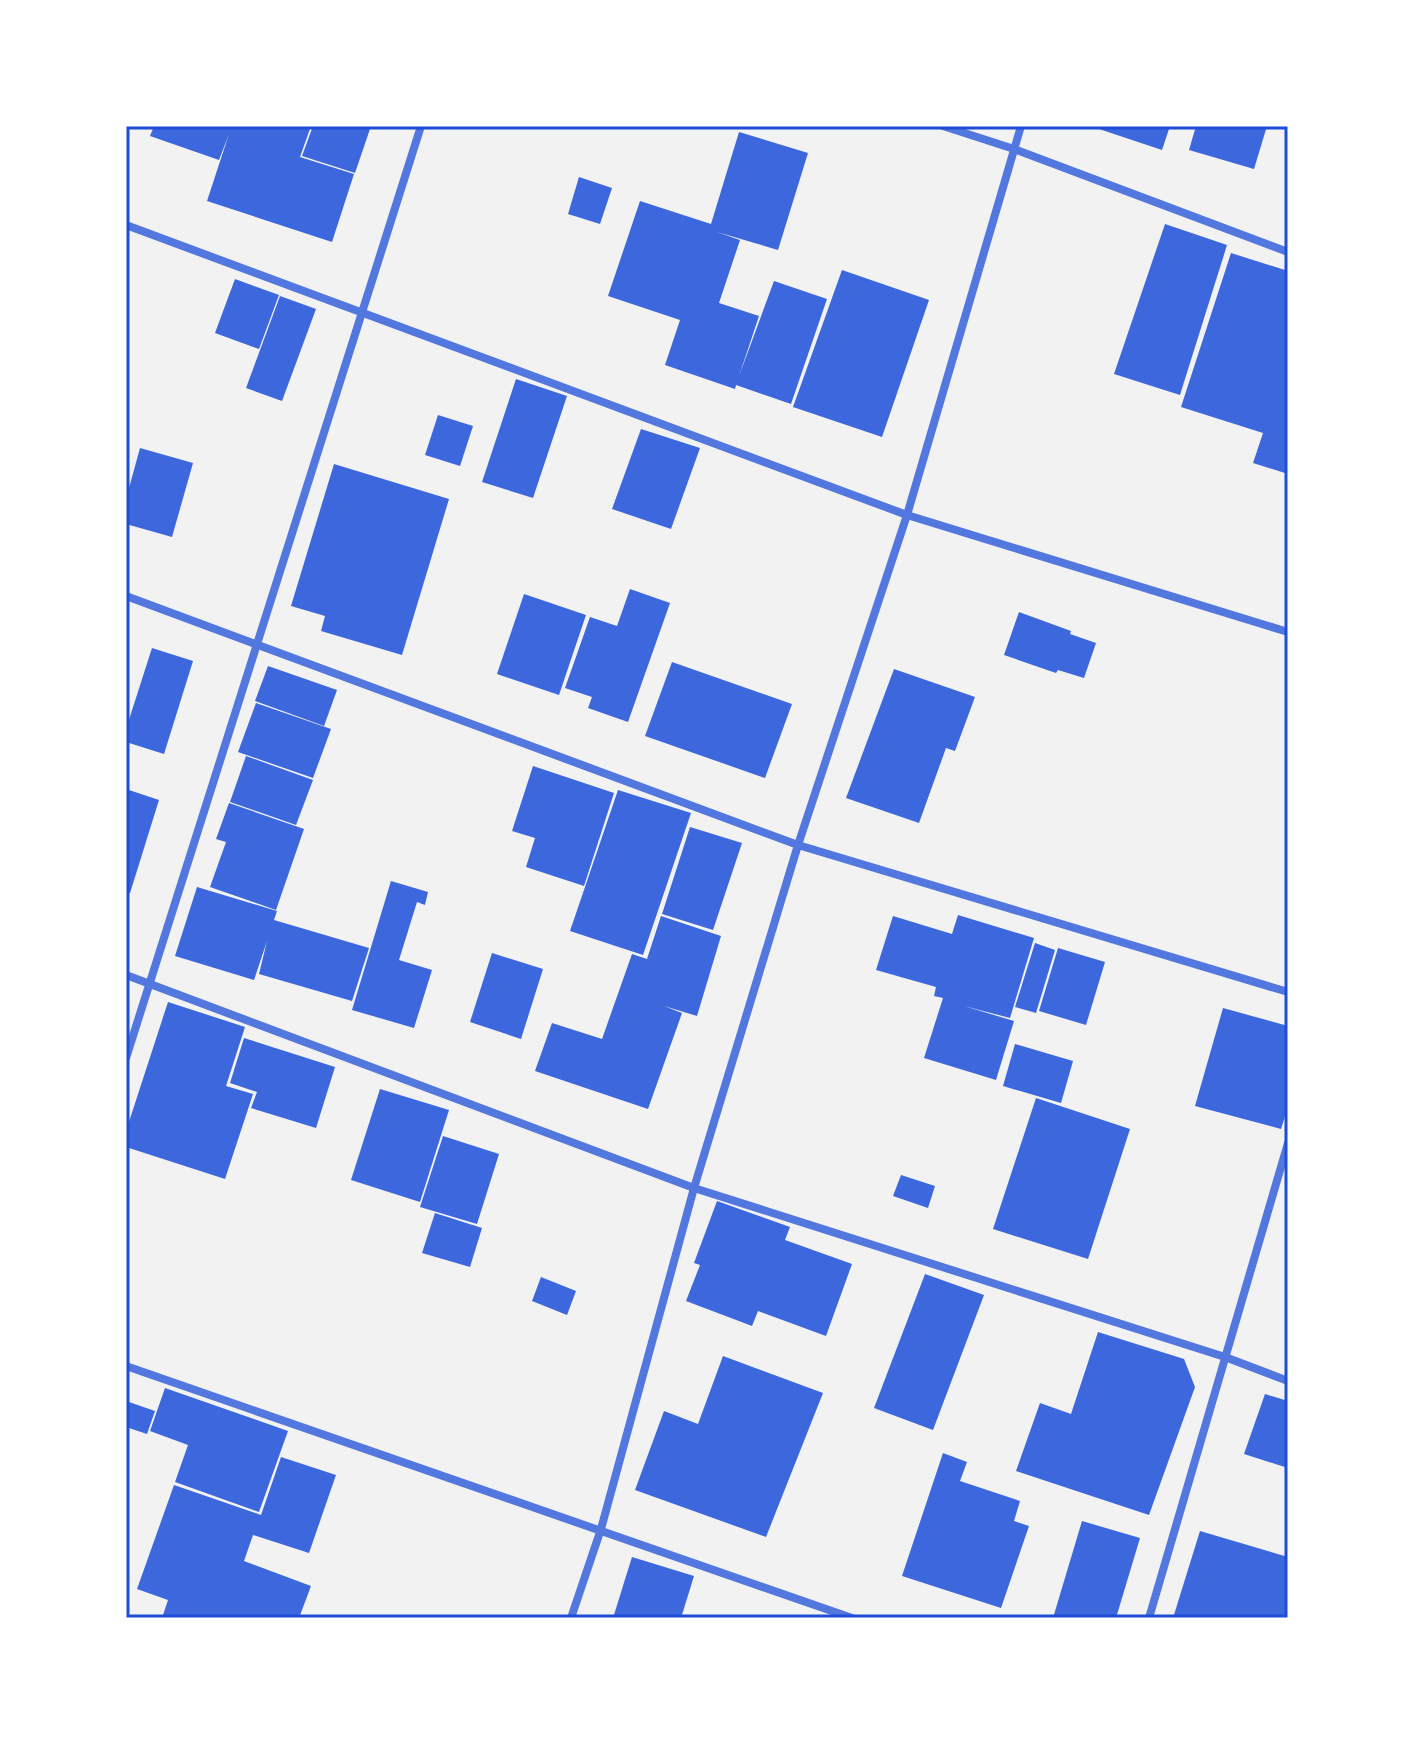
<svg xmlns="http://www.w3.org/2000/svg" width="1414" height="1744" font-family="'Public Sans',sans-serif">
  <rect width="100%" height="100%" fill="#f2f2f2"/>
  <g fill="#3d67dc">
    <path d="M 154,126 L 311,126 L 300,157 L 354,174 L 332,242 L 207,201 L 229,134 L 219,160 L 150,136 Z"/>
    <path d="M 313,126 L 371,126 L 355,173 L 302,156 Z"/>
    <path d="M 1090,126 L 1170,126 L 1162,150 Z"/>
    <path d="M 1196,126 L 1267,126 L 1254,169 L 1189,150 Z"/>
    <path d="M 739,132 L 808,153 L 778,250 L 717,232 L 740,240 L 719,303 L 759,316 L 739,376 L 774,281 L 827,299 L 791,404 L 736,385 L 735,389 L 665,365 L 680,320 L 608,296 L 640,201 L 711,224 Z"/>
    <path d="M 579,177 L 612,188 L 600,224 L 568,214 Z"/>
    <path d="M 1165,224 L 1227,245 L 1180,395 L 1114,374 Z"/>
    <path d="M 1231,253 L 1288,271 L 1288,474 L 1253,463 L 1263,433 L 1181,407 Z"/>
    <path d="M 842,270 L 929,300 L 882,437 L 793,407 Z"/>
    <path d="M 235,279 L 279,295 L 259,349 L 215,333 Z"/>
    <path d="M 280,296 L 316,309 L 282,401 L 246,388 Z"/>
    <path d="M 516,379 L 567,396 L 533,498 L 482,482 Z"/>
    <path d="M 438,415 L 473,426 L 460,466 L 425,455 Z"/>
    <path d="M 641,429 L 700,448 L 671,529 L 612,509 Z"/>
    <path d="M 140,448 L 193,463 L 172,537 L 126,524 L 126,499 Z"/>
    <path d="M 334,464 L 449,499 L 402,655 L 321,631 L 325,616 L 291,606 Z"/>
    <path d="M 630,589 L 670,603 L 628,722 L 588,708 L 592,697 L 565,688 L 590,617 L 617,626 Z"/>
    <path d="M 524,594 L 586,615 L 559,695 L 497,674 Z"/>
    <path d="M 1019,612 L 1071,631 L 1070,634 L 1096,643 L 1084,678 L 1058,670 L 1056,673 L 1004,655 Z"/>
    <path d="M 152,648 L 193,661 L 164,754 L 126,742 L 126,729 Z"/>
    <path d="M 672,662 L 792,704 L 765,778 L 645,736 Z"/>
    <path d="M 268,666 L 337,690 L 324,726 L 255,701 Z"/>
    <path d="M 894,669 L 975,697 L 955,751 L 946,748 L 919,823 L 846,798 Z"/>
    <path d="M 256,703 L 331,729 L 313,778 L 238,752 Z"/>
    <path d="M 246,756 L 313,780 L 296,825 L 230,802 Z"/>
    <path d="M 533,766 L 614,793 L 584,886 L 526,867 L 535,838 L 512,831 Z"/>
    <path d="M 126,789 L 159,800 L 130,893 L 126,892 Z"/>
    <path d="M 618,790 L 691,813 L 643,955 L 570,931 Z"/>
    <path d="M 229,803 L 304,829 L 276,910 L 210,887 L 226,842 L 216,839 Z"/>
    <path d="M 690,827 L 742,843 L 713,930 L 662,914 Z"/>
    <path d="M 391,881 L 428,892 L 425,905 L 417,902 L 399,960 L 432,970 L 414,1028 L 352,1010 Z"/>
    <path d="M 197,887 L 277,911 L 274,920 L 369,948 L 352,1001 L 259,974 L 267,941 L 254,980 L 175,956 Z"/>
    <path d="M 958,915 L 1034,938 L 1010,1018 L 964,1006 L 1014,1021 L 996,1080 L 924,1058 L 943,998 L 934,996 L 936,987 L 876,970 L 893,916 L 952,934 Z"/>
    <path d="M 661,916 L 721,936 L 697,1016 L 664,1006 L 682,1013 L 648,1109 L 535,1071 L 552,1023 L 602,1039 L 632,954 L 647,959 Z"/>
    <path d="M 1035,943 L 1055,950 L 1036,1013 L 1015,1007 Z"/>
    <path d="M 1058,948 L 1105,962 L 1086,1025 L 1039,1011 Z"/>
    <path d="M 492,953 L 543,969 L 521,1039 L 470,1022 Z"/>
    <path d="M 168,1002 L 245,1027 L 226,1086 L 253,1094 L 225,1179 L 126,1147 L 126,1131 Z"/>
    <path d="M 1223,1008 L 1288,1026 L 1288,1107 L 1281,1129 L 1195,1106 Z"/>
    <path d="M 244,1038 L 335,1067 L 316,1128 L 251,1108 L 257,1092 L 230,1083 Z"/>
    <path d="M 1015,1044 L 1073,1061 L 1061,1103 L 1003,1086 Z"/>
    <path d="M 380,1089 L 449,1110 L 420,1202 L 351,1180 Z"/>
    <path d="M 1036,1098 L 1130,1129 L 1088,1259 L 993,1229 Z"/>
    <path d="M 443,1136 L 499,1154 L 477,1224 L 420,1207 Z"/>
    <path d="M 901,1175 L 935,1186 L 928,1208 L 893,1196 Z"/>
    <path d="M 717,1201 L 790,1227 L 785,1240 L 852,1264 L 826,1336 L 758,1311 L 752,1326 L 686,1301 L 700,1265 L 694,1263 Z"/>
    <path d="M 435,1213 L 482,1228 L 470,1267 L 422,1253 Z"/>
    <path d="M 925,1274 L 984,1295 L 933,1430 L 874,1408 Z"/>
    <path d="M 541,1277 L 576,1291 L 567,1315 L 532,1301 Z"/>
    <path d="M 1098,1332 L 1184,1359 L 1195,1387 L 1149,1515 L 1016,1471 L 1040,1403 L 1071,1414 Z"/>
    <path d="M 723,1356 L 823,1393 L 766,1537 L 635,1490 L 664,1411 L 698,1424 Z"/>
    <path d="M 165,1388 L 288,1431 L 259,1512 L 175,1482 L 188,1445 L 150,1431 Z"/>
    <path d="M 1265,1394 L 1288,1401 L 1288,1468 L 1244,1454 Z"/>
    <path d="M 126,1401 L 155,1411 L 147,1434 L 126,1427 Z"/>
    <path d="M 943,1453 L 967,1462 L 960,1481 L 1020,1501 L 1014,1521 L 1029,1526 L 1001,1608 L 902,1576 Z"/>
    <path d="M 281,1457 L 336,1475 L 309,1553 L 253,1535 L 244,1561 L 311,1586 L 299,1618 L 162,1618 L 168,1600 L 137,1589 L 174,1485 L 261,1515 Z"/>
    <path d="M 1082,1521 L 1140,1538 L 1116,1618 L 1053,1618 Z"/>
    <path d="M 1200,1531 L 1288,1557 L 1288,1618 L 1173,1618 Z"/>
    <path d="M 632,1557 L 694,1576 L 681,1618 L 613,1618 Z"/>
  </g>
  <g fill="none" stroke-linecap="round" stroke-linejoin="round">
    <g stroke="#5277de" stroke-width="8">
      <path d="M 943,126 L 1014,149 L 1288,252"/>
      <path d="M 126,225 L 907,515 L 1288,632"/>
      <path d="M 126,596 L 798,845 L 1288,992"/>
      <path d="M 126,975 L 694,1188 L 1225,1357 L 1288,1381"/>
      <path d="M 126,1058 L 421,126"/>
      <path d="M 126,1366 L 852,1618"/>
      <path d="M 571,1618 L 601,1529 L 694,1188 L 798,845 L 907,515 L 1021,126"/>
      <path d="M 1149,1618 L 1288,1143"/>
    </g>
  </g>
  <rect width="1414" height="1744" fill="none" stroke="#ffffff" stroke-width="256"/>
  <rect x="128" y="128" width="1158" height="1488" fill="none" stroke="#1d4ed8" stroke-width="3"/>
</svg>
